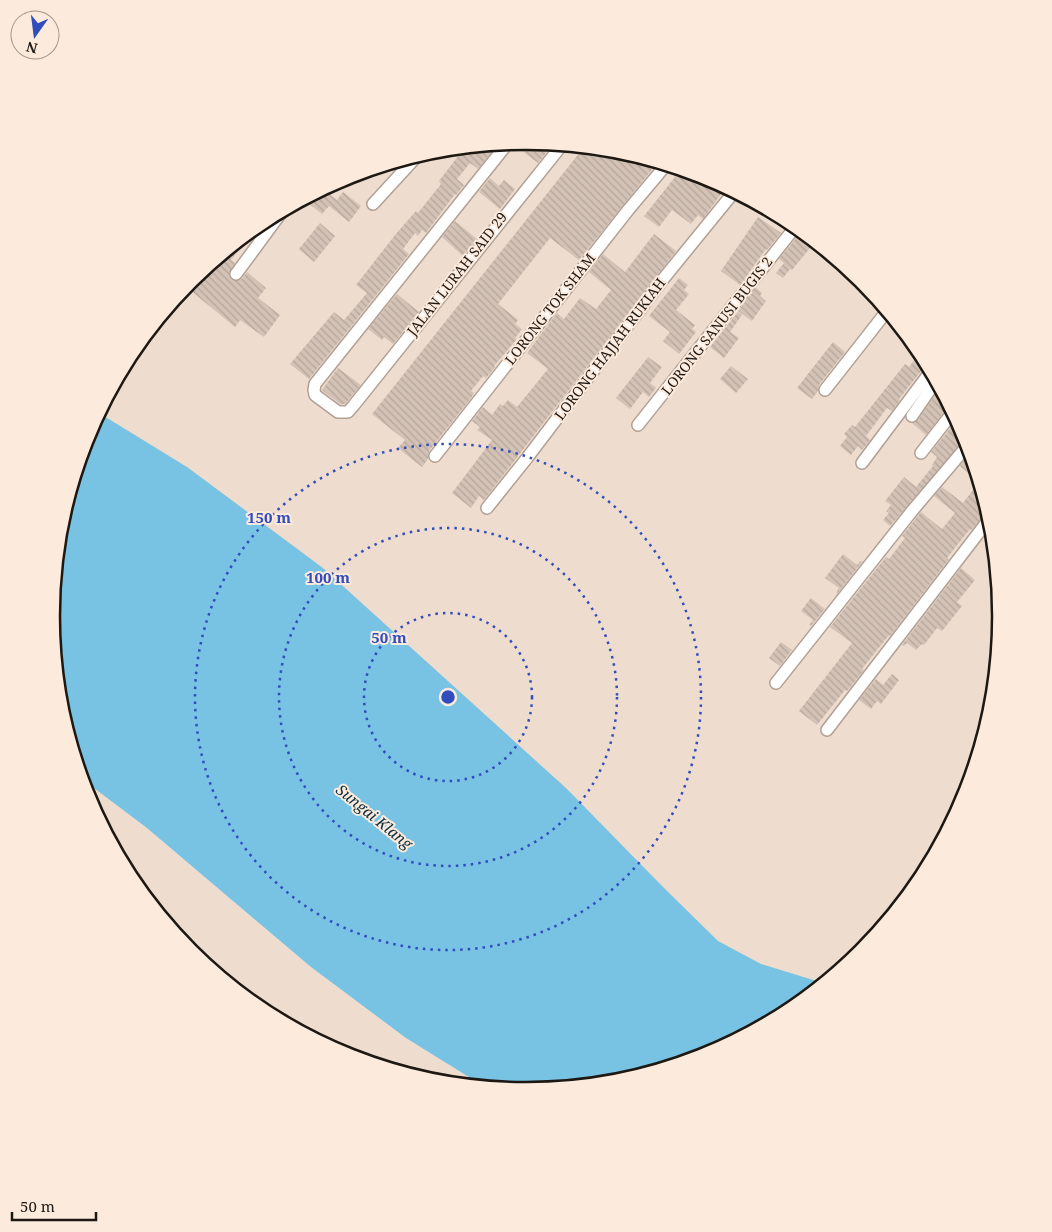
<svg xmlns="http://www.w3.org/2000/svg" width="1052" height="1232" font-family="'Noto Serif',serif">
  <defs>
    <pattern id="building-back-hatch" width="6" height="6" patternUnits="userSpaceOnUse" patternTransform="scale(1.25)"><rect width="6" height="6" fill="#d3c2b5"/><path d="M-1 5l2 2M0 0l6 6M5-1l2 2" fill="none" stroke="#b5a69b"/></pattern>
  </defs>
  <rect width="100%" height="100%" fill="#eeddcf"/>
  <path fill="#78c2e3" d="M 99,413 L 187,467 L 323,568 L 567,789 L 663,887 L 718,941 L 761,964 L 823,983 L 790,1011 L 707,1055 L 618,1082 L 526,1091 L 485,1087 L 406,1038 L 311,967 L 147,828 L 82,779 L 60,708 L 51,616 L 60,523 L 87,434 Z"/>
  <g fill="url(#building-back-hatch)">
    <path d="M 528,141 L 553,144 L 538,163 L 521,150 Z"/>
    <path d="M 498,144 L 478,169 L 470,163 L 457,179 L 464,185 L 456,195 L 455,194 L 426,233 L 422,230 L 418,236 L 415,233 L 403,249 L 409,254 L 309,379 L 290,364 L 334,312 L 344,320 L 367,293 L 356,285 L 395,235 L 416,211 L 418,213 L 441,184 L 439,181 L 465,147 Z"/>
    <path d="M 584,147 L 619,150 L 658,162 L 579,260 L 550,238 L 498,304 L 518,320 L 515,324 L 522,329 L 515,338 L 517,339 L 494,366 L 495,367 L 486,378 L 483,376 L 471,391 L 474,393 L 471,398 L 429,451 L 428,459 L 422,467 L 398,448 L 405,440 L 372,414 Z"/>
    <path d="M 673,167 L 708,178 L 726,187 L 703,219 L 698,215 L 691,224 L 672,210 L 659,227 L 644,216 L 675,177 L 670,172 Z"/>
    <path d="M 490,178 L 499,186 L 504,180 L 515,189 L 500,209 L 479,192 Z"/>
    <path d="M 323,189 L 337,200 L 343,192 L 361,206 L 349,222 L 329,206 L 322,214 L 303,199 Z"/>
    <path d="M 758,217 L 781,233 L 767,250 L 766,249 L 740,285 L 721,271 Z"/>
    <path d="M 268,218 L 252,240 L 248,238 L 231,260 L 235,263 L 229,274 L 231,280 L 236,281 L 242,279 L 247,272 L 266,288 L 258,298 L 280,315 L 264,337 L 240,320 L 235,327 L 185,286 L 191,280 Z"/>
    <path d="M 455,221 L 477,239 L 463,256 L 442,237 Z"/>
    <path d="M 320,223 L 335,236 L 314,262 L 299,249 Z"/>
    <path d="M 802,231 L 815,242 L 792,270 L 790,269 L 783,278 L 776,273 L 784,263 L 779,259 Z"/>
    <path d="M 654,234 L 676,251 L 484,500 L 479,496 L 471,508 L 452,493 L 492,440 L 477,430 L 480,427 L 472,421 L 483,407 L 492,415 L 500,404 L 503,406 L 508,400 L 517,407 L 548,369 L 527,353 L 557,313 L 564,319 L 580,298 L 596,309 L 611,290 L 589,272 L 603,254 L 625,272 Z"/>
    <path d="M 679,278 L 688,285 L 684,290 L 689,294 L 676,310 L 695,325 L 692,329 L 696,332 L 679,354 L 663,341 L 670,332 L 649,316 Z"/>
    <path d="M 756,288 L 762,293 L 760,296 L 766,301 L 752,321 L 738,311 Z"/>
    <path d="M 397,294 L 419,312 L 393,344 L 384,337 L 382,340 L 368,329 Z"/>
    <path d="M 738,312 L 742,315 L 730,332 L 739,338 L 724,358 L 710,347 Z"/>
    <path d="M 833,342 L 845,352 L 819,385 L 818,391 L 812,399 L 797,388 Z"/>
    <path d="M 648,357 L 662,367 L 650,383 L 656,388 L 649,397 L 643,392 L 630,409 L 616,398 Z"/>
    <path d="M 915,359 L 925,366 L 899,399 L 900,400 L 892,411 L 887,408 L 866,436 L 870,440 L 862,450 L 858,446 L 851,455 L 840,446 L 847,437 L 844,434 L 852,425 L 855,427 L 905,364 L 909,367 Z"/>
    <path d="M 731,366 L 748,379 L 736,393 L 720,379 Z"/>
    <path d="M 338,368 L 361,385 L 345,404 L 340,404 L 322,390 Z"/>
    <path d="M 940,388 L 949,406 L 926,435 L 912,423 L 918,420 Z"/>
    <path d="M 957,420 L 966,438 L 890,526 L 883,520 L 889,513 L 886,511 L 891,505 L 885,501 L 904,477 L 916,487 L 933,466 L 932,465 L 937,457 L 931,452 Z"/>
    <path d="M 967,457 L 973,462 L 988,511 L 971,530 L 970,529 L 947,558 L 949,559 L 890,636 L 889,635 L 862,669 L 864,670 L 847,691 L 845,690 L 817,725 L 799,711 L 852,643 L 830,627 L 886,557 L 889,559 L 905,538 L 902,536 L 921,512 L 942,529 L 955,513 L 934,496 L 942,487 L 963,503 L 979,482 L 960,466 Z"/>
    <path d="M 843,554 L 857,565 L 860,561 L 862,562 L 837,594 L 836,593 L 839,588 L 825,578 Z"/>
    <path d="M 961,568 L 975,580 L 957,602 L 962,606 L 942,631 L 937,628 L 924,645 L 922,644 L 916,650 L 907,643 L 904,646 L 902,645 Z"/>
    <path d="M 811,598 L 825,609 L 811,626 L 809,625 L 813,620 L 801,611 Z"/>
    <path d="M 781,642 L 792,650 L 780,666 L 769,658 Z"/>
    <path d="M 892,674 L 899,680 L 881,704 L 877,701 L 871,709 L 859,700 L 876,679 L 883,685 Z"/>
  </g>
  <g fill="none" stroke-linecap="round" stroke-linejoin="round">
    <g stroke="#b1a093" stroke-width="14">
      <g id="street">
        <path d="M 508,143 L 315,384 L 314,390 L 315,395 L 338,412 L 348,412 L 354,405 L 562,145"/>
        <path d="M 373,204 L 418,155"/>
        <path d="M 236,274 L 284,209"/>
        <path d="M 825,390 L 887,311"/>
        <path d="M 912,416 L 936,381"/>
        <path d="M 638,425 L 796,226"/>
        <path d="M 921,453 L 953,412"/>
        <path d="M 435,456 L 629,209 L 666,165"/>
        <path d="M 862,463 L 931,371"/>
        <path d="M 487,508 L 527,458 L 664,278 L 734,192"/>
        <path d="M 776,683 L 912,511 L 968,445"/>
        <path d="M 827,730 L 990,518"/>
      </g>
    </g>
    <use href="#street" stroke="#fff" stroke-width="11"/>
  </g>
  <g fill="none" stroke="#314cbd" stroke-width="2.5" stroke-dasharray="2.5 5">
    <circle cx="448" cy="697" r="84"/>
    <circle cx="448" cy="697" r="169"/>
    <circle cx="448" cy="697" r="253"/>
  </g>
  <g text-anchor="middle" stroke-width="4" stroke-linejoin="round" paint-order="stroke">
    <g font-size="14" fill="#1e1813" stroke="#fceadc">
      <text transform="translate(457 274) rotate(-52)" y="5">JALAN LURAH SAID 29</text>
      <text transform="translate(550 309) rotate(-52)" y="5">LORONG TOK SHAM</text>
      <text transform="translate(717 326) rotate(-52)" y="5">LORONG SANUSI BUGIS 2</text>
      <text transform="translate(610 349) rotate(-53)" y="5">LORONG HAJJAH RUKIAH</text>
    </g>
    <g font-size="15" font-style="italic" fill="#0c2f3e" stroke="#fceadc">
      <text transform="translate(374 817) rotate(39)" y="5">Sungai Klang</text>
    </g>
  </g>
  <path d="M0 0H1052V1232H0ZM60 616a466 466 0 1 1 932 0a466 466 0 1 1-932 0Z" fill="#fceadc" fill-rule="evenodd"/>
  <path fill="none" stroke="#1e1813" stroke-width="2.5" d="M60 616a466 466 0 1 1 932 0a466 466 0 1 1-932 0Z"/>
  <circle cx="448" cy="697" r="8" fill="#314cbd" stroke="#fceadc" stroke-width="2.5"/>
  <g font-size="15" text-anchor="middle" font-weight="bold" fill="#314cbd" stroke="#fceadc" stroke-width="4" stroke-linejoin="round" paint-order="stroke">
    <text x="269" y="523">150 m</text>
    <text x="328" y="583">100 m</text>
    <text x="389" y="643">50 m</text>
  </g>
  <g transform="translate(35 35) rotate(194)"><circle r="24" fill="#fceadc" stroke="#a3968c"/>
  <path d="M0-4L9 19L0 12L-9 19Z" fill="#314cbd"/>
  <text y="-8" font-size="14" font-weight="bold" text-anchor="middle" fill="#1e1813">N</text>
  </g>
  <path d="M12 1212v8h84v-8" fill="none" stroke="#1e1813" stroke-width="2.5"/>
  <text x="20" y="1212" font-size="15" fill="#1e1813" stroke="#fceadc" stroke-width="4" paint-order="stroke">50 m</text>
</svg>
